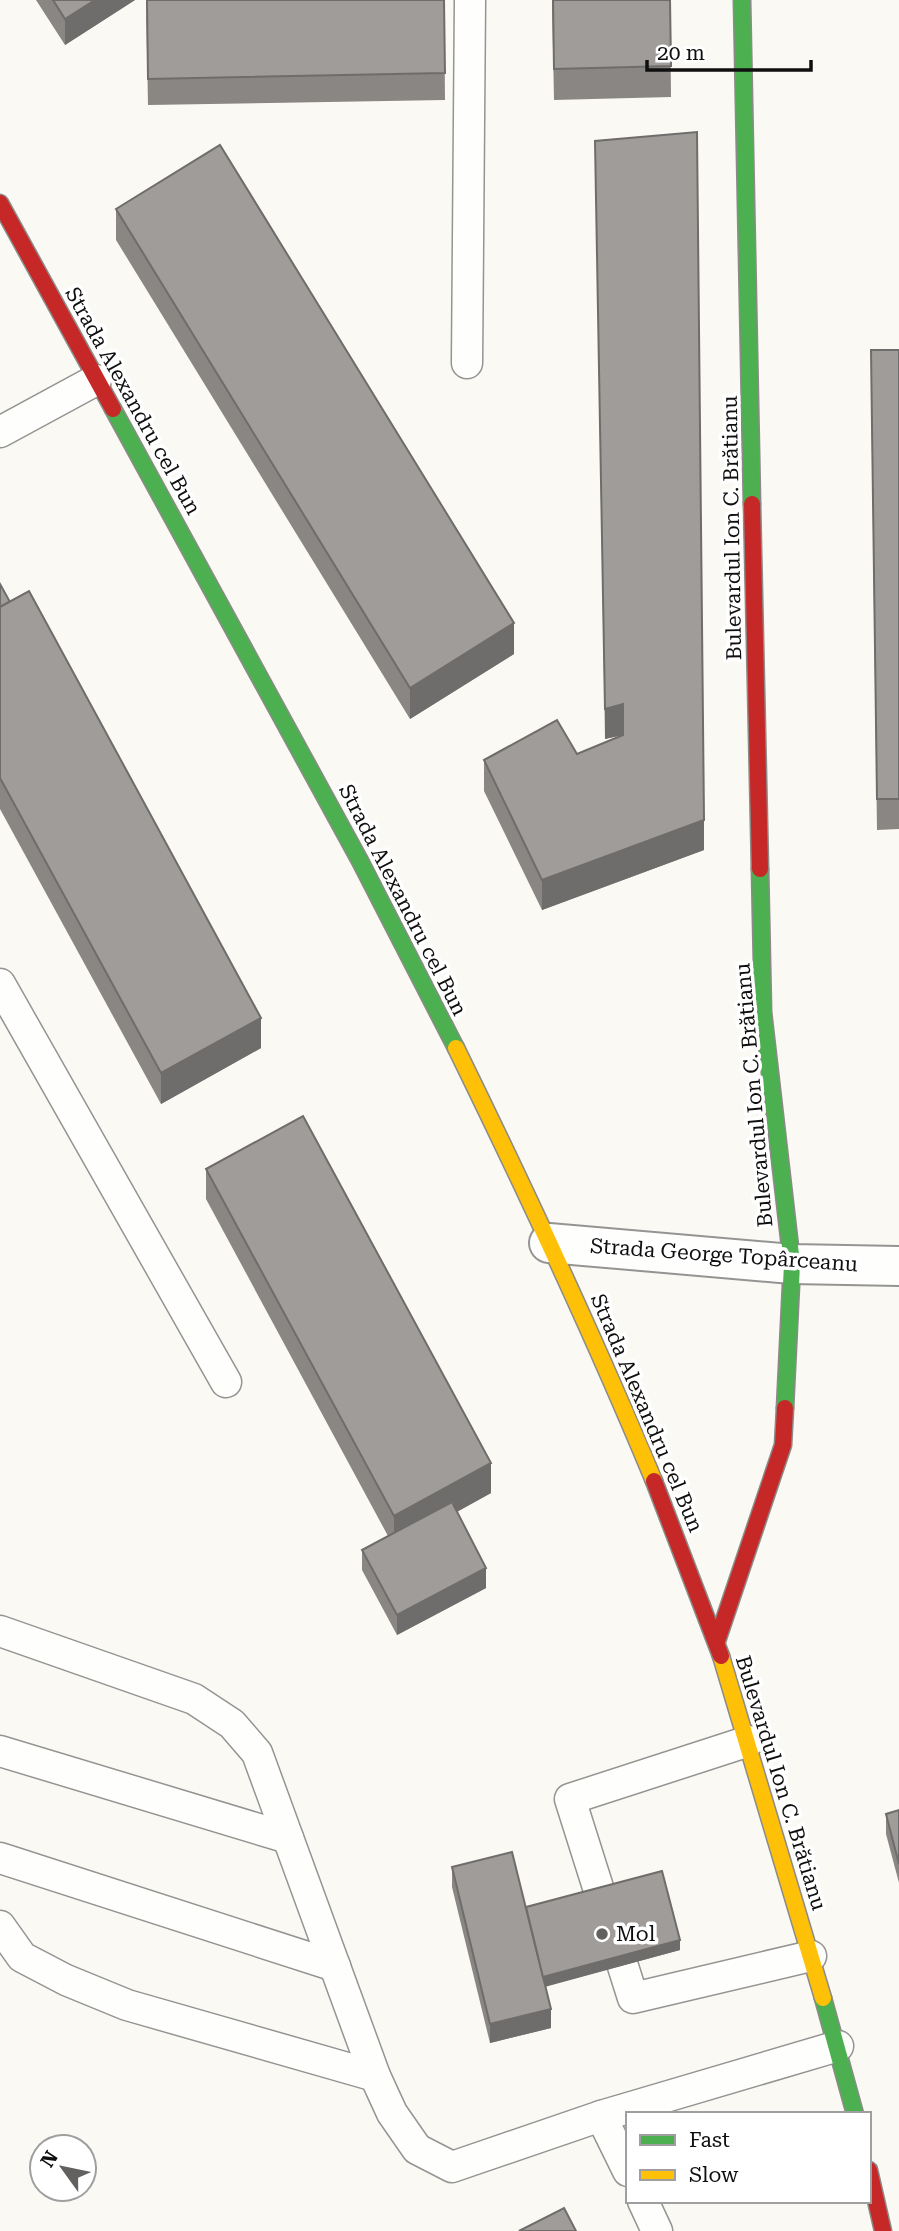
<svg xmlns="http://www.w3.org/2000/svg" width="899" height="2231" font-family="'Roboto Serif',serif">
  <rect width="100%" height="100%" fill="#fbf9f4"/>
  <g fill="none" stroke-linecap="round" stroke-linejoin="round">
    <g stroke="#959492" stroke-width="33">
      <g id="lane">
        <path d="M 467,363 L 470,0"/>
        <path d="M 0,432 L 96,380"/>
        <path d="M 0,984 L 226,1382"/>
        <path d="M 0,1631 L 194,1699 L 232,1724 L 257,1753 L 375,2076 L 392,2113 L 417,2149 L 452,2167 L 601,2116 L 838,2046"/>
        <path d="M 749,1741 L 570,1799 L 633,1998 L 811,1956"/>
        <path d="M 0,1751 L 288,1838"/>
        <path d="M 0,1858 L 335,1966"/>
        <path d="M 0,1926 L 22,1957 L 66,1980 L 127,2005 L 375,2076"/>
        <path d="M 601,2116 L 628,2171"/>
        <path d="M 643,2201 L 657,2231"/>
      </g>
    </g>
    <g stroke="#959492" stroke-width="42">
      <path id="street" d="M 549,1243 L 792,1264 L 899,1266"/>
    </g>
    <g stroke="#8c8b89" stroke-width="19">
      <g id="fast">
        <path d="M 742,0 L 752,504"/>
        <path d="M 113,409 L 360,861 L 456,1048"/>
        <path d="M 760,869 L 763,1012 L 792,1264 L 785,1408"/>
        <path d="M 823,1998 L 855,2114"/>
      </g>
    </g>
    <g stroke="#8c8b89" stroke-width="19">
      <g id="slow">
        <path d="M 456,1048 C 526,1191 593,1334 654,1481"/>
        <path d="M 721,1656 L 823,1998"/>
      </g>
    </g>
    <g stroke="#8c8b89" stroke-width="19">
      <g id="jam">
        <path d="M 0,203 L 113,409"/>
        <path d="M 752,504 L 760,869"/>
        <path d="M 654,1481 L 721,1656"/>
        <path d="M 717,1641 L 783,1445 L 785,1408"/>
        <path d="M 869,2170 L 883,2231"/>
      </g>
    </g>
    <use href="#lane" stroke="#fefefd" stroke-width="30"/>
    <use href="#street" stroke="#fefefd" stroke-width="38"/>
    <use href="#fast" stroke="#4caf50" stroke-width="16"/>
    <use href="#slow" stroke="#ffc107" stroke-width="16"/>
    <use href="#jam" stroke="#c62828" stroke-width="16"/>
  </g>
  <g fill="#898684">
    <path d="M 36,0 L 135,0 L 65,45 Z"/>
    <path d="M 146,0 L 444,0 L 445,100 L 148,105 Z"/>
    <path d="M 552,0 L 670,0 L 671,97 L 554,100 Z"/>
    <path d="M 595,141 L 704,850 L 542,910 L 484,791 L 484,760 L 577,754 L 622,735 L 605,739 Z"/>
    <path d="M 116,209 L 514,654 L 410,719 L 116,240 Z"/>
    <path d="M 899,350 L 899,829 L 877,830 L 871,381 Z"/>
    <path d="M 0,584 L 261,1048 L 161,1104 L 0,809 Z"/>
    <path d="M 206,1169 L 491,1493 L 457,1512 L 486,1588 L 397,1635 L 362,1570 L 362,1550 L 388,1536 L 206,1199 Z"/>
    <path d="M 899,1810 L 899,1883 L 886,1834 L 886,1814 Z"/>
    <path d="M 452,1867 L 526,1907 L 680,1950 L 546,1986 L 551,2028 L 490,2043 L 452,1887 Z"/>
  </g>
  <g fill="#6f6d6b">
    <path d="M 95,0 L 135,0 L 65,45 L 65,19 Z"/>
    <path d="M 514,623 L 514,654 L 410,719 L 410,688 Z"/>
    <path d="M 623,704 L 623,735 L 605,739 L 605,709 Z"/>
    <path d="M 704,820 L 704,850 L 542,910 L 542,880 Z"/>
    <path d="M 261,1018 L 261,1048 L 161,1104 L 161,1073 Z"/>
    <path d="M 491,1463 L 491,1493 L 394,1546 L 394,1516 Z"/>
    <path d="M 486,1568 L 486,1588 L 397,1635 L 397,1615 Z"/>
    <path d="M 680,1940 L 680,1950 L 541,1988 L 541,1977 Z"/>
    <path d="M 551,2009 L 551,2028 L 490,2043 L 490,2024 Z"/>
  </g>
  <g fill="#9f9c99" stroke="#6f6d6b" stroke-width="2">
    <path d="M 53,0 L 95,0 L 65,19 Z"/>
    <path d="M 147,0 L 444,0 L 445,73 L 148,79 Z"/>
    <path d="M 553,0 L 670,0 L 671,66 L 554,69 Z"/>
    <path d="M 697,132 L 704,820 L 542,880 L 484,760 L 557,720 L 577,754 L 623,735 L 623,704 L 605,709 L 595,141 Z"/>
    <path d="M 220,145 L 514,623 L 410,688 L 116,209 Z"/>
    <path d="M 871,350 L 899,350 L 899,799 L 877,799 Z"/>
    <path d="M 0,584 L 10,602 L 0,607 Z"/>
    <path d="M 29,591 L 261,1018 L 161,1073 L 0,778 L 0,607 Z"/>
    <path d="M 303,1116 L 491,1463 L 394,1516 L 206,1169 Z"/>
    <path d="M 452,1502 L 486,1568 L 397,1615 L 362,1550 Z"/>
    <path d="M 899,1810 L 899,1864 L 886,1814 Z"/>
    <path d="M 512,1852 L 551,2009 L 490,2024 L 452,1867 Z"/>
    <path d="M 662,1871 L 680,1940 L 543,1977 L 526,1907 Z"/>
    <path d="M 564,2208 L 576,2231 L 519,2231 Z"/>
  </g>
  <circle fill="#62615f" stroke="#fff" stroke-width="2.5" cx="602" cy="1934" r="7"/>
  <g text-anchor="middle" stroke-width="7" stroke-linejoin="round" paint-order="stroke">
    <g font-size="21" fill="#0f0f0f" stroke="#fff">
      <text transform="translate(133 401) rotate(61)" y="7">Strada Alexandru cel Bun</text>
      <text transform="translate(732 528) rotate(-91)" y="7">Bulevardul Ion C. Brătianu</text>
      <text transform="translate(403 900) rotate(63)" y="7">Strada Alexandru cel Bun</text>
      <text transform="translate(754 1095) rotate(-95)" y="7">Bulevardul Ion C. Brătianu</text>
      <text transform="translate(724 1255) rotate(4)" y="7">Strada George Topârceanu</text>
      <text transform="translate(647 1413) rotate(67)" y="7">Strada Alexandru cel Bun</text>
      <text transform="translate(781 1783) rotate(73)" y="7">Bulevardul Ion C. Brătianu</text>
    </g>
    <g font-size="21" fill="#0f0f0f" stroke="#fff" text-anchor="start">
      <text x="616" y="1941">Mol</text>
    </g>
  </g>
  <rect x="626" y="2112" width="245" height="91" fill="#ffffff" stroke="#9f9f9f" stroke-width="2"/>
  <rect x="640" y="2135" width="35" height="10" fill="#4caf50" stroke="#9f9f9f" stroke-width="2"/>
  <text x="689" y="2147" font-size="21" fill="#0f0f0f">Fast</text>
  <rect x="640" y="2170" width="35" height="10" fill="#ffc107" stroke="#9f9f9f" stroke-width="2"/>
  <text x="689" y="2182" font-size="21" fill="#0f0f0f">Slow</text>
  <g transform="translate(63 2168) rotate(303)"><circle r="33" fill="#ffffff" stroke="#9f9f9f" stroke-width="2"/>
  <path d="M0-5L12 26L0 18L-12 26Z" fill="#62615f"/>
  <text y="-10" font-size="19" font-weight="bold" text-anchor="middle" fill="#0f0f0f">N</text>
  </g>
  <path d="M647 60v10h164v-10" fill="none" stroke="#0f0f0f" stroke-width="3.5"/>
  <text x="657" y="60" font-size="21" fill="#0f0f0f" stroke="#ffffff" stroke-width="5" paint-order="stroke">20 m</text>
</svg>
